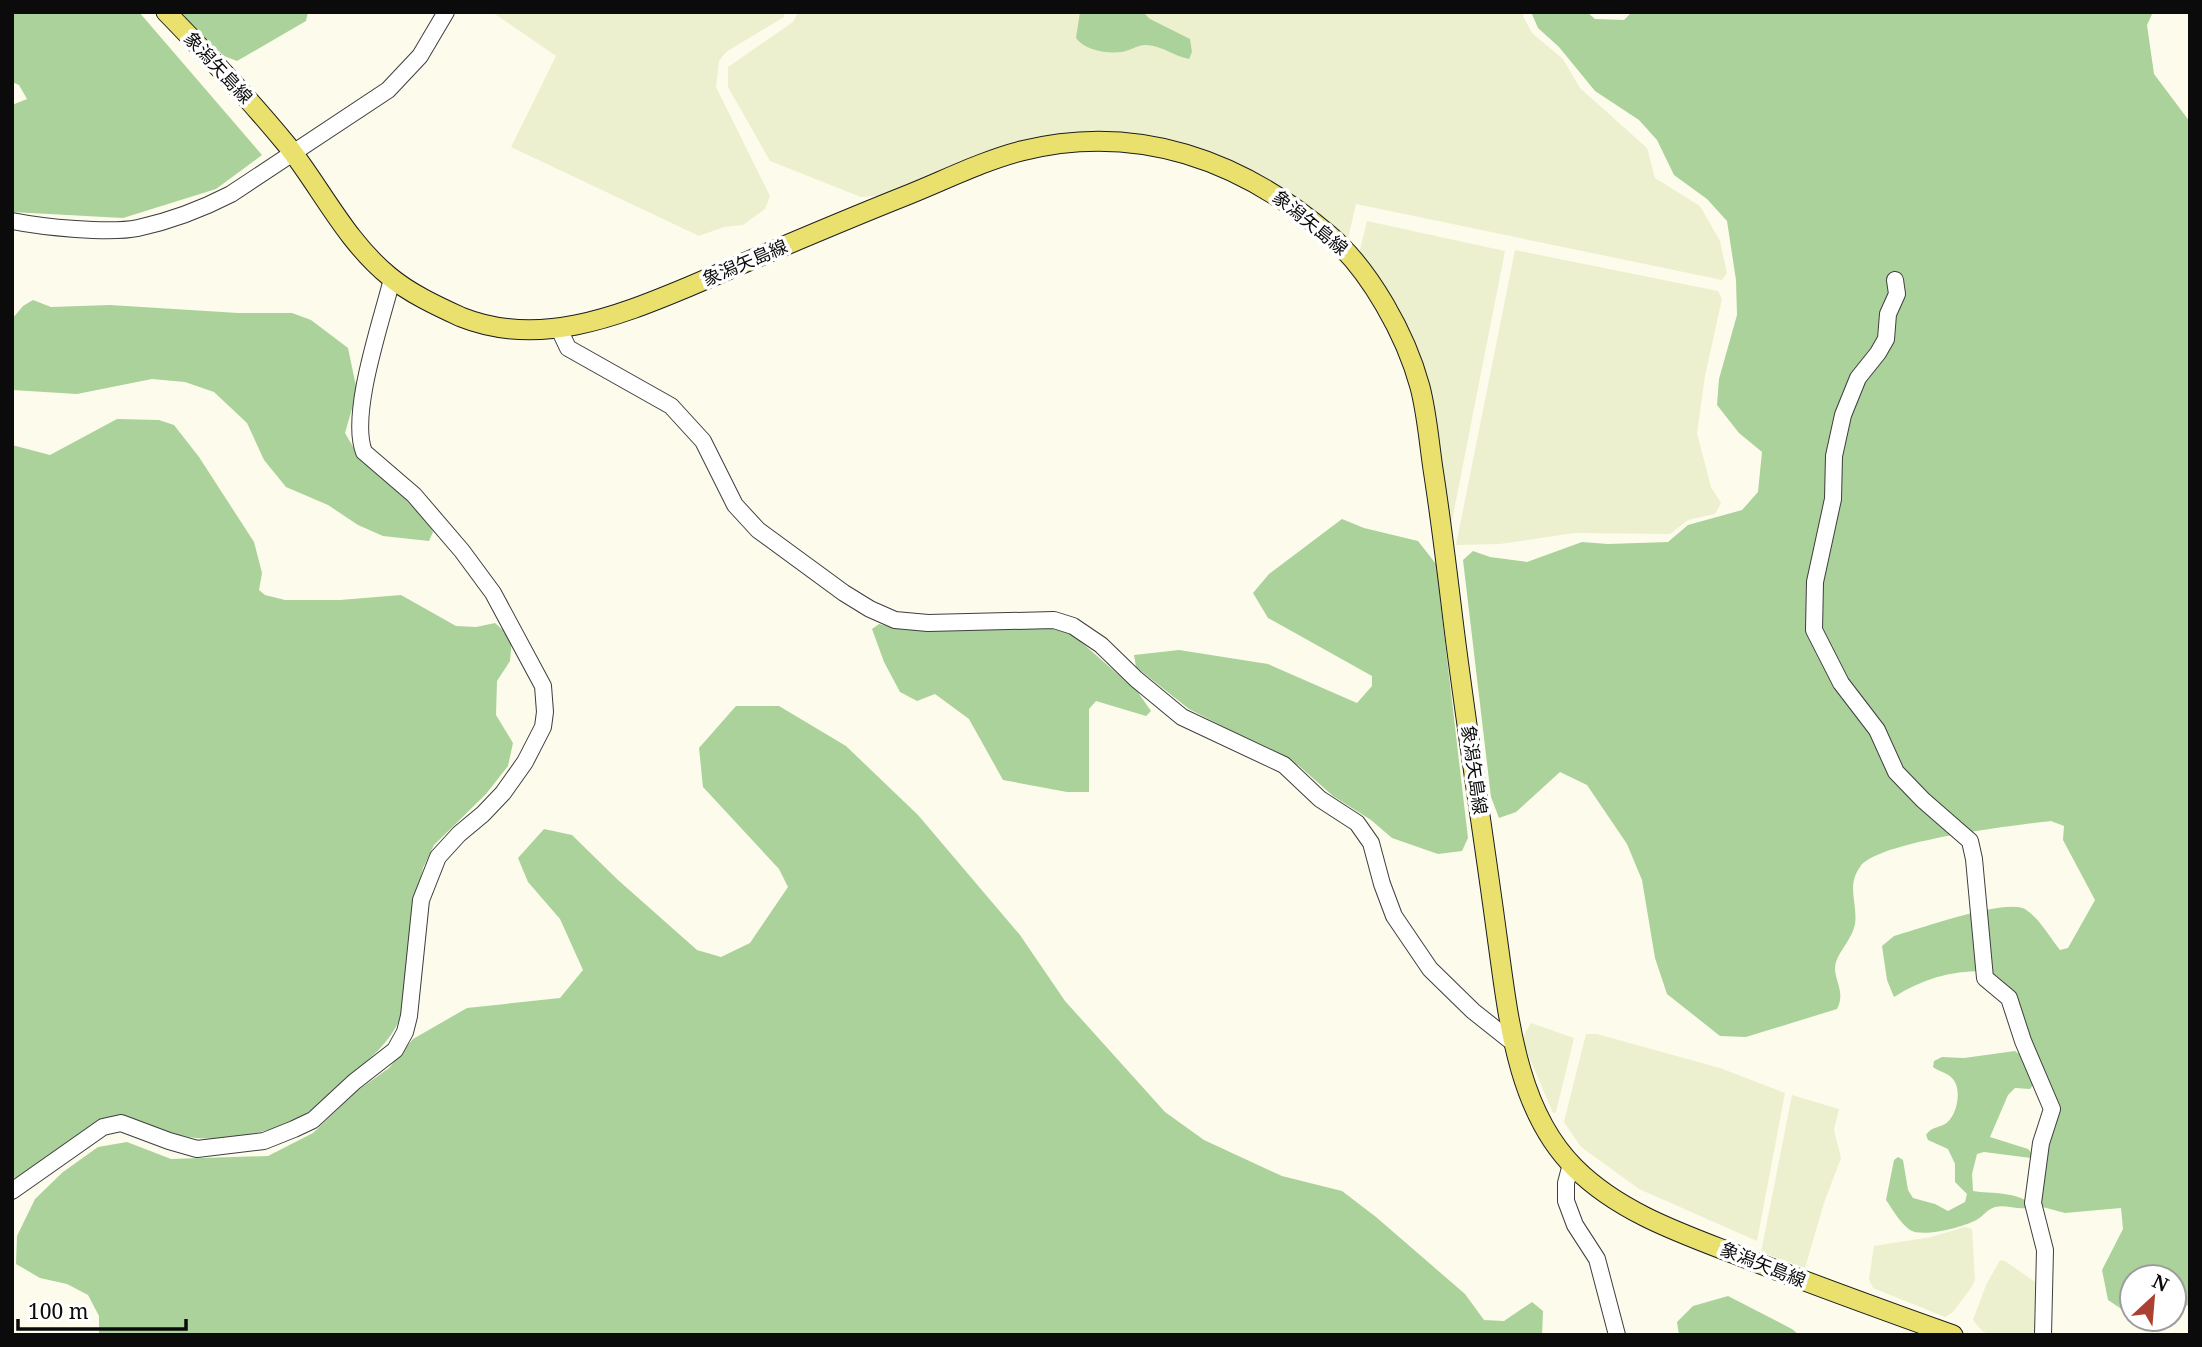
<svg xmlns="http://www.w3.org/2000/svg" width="2202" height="1347" font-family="'Noto Serif','Noto Sans JP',serif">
  <rect width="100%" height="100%" fill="#fdfcec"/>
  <g fill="#edf0ce">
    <path d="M 492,12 L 784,12 L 784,17 L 726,52 L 719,61 L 716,87 L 770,196 L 765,209 L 743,225 L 724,227 L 699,236 L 511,147 L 556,56 Z"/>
    <path d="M 798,12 L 1525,12 L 1523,16 L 1532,33 L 1563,59 L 1580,88 L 1647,148 L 1655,178 L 1700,206 L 1720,241 L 1727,273 L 1722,280 L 1356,204 L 1347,243 L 1185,145 L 1019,144 L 879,196 L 861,197 L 770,161 L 728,87 L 728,67 L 793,22 Z"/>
    <path d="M 1367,221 L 1505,251 L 1451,526 L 1431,411 L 1359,254 Z"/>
    <path d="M 1515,250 L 1718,291 L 1722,299 L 1705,376 L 1697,433 L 1711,487 L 1721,503 L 1715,514 L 1688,520 L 1670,534 L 1574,533 L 1500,544 L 1456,545 Z"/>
    <path d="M 1531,1023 L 1574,1038 L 1556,1112 L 1553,1113 L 1524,1045 L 1524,1035 Z"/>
    <path d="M 1586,1034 L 1597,1034 L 1720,1068 L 1785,1093 L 1757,1241 L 1639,1189 L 1581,1147 L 1564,1122 Z"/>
    <path d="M 1792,1095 L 1839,1109 L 1834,1130 L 1841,1158 L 1824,1203 L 1805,1268 L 1761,1252 Z"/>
    <path d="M 1965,1227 L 1972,1229 L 1975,1280 L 1971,1288 L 1952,1313 L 1945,1317 L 1873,1288 L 1869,1279 L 1874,1246 L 1931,1237 Z"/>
    <path d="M 2000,1260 L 2005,1261 L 2038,1284 L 2037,1335 L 1990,1335 L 1982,1331 L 1973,1320 L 1986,1285 Z"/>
  </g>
  <g fill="#aad29a">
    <path d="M 12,12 L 139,12 L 262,155 L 216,189 L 123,218 L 12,212 L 12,105 L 27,99 L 19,85 L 12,82 Z"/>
    <path d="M 179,12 L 308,12 L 306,21 L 237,61 L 224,56 Z"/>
    <path d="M 1080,12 L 1143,12 L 1150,19 L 1190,39 L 1192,52 L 1189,59 C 1174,56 1162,46 1147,45 C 1138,44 1130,51 1121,52 C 1107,54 1084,50 1076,38 Z"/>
    <path d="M 1531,12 L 1587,12 L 1595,19 L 1624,20 L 1632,12 L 2153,12 L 2147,25 L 2154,74 L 2190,122 L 2190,1304 L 2174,1311 L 2174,1277 L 2132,1277 L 2132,1316 L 2108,1300 L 2102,1270 L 2123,1229 L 2121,1208 L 2065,1213 L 2039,1206 L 2035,1178 L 2051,1137 L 2047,1082 L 2016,999 L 1988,971 C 1954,970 1923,978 1894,997 L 1887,980 L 1882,946 L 1894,936 C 1918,929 2005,898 2025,909 C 2039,918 2049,936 2060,950 L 2068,948 L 2095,900 L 2063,840 L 2064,826 L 2051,821 C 2017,825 1877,841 1860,867 C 1846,886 1858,904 1855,924 C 1853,937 1840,950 1836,962 C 1831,978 1847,990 1837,1009 L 1746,1037 L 1720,1036 L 1667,994 L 1655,958 L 1642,880 L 1627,844 L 1587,785 L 1560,772 L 1516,812 L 1499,818 L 1491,797 L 1463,560 L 1473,551 L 1490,557 L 1527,562 L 1582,542 L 1608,544 L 1668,542 L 1688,525 L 1742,510 L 1758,492 L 1762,452 L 1739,433 L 1717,405 L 1719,379 L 1737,315 L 1736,280 L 1727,221 L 1707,199 L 1674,175 L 1657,140 L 1639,120 L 1595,91 L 1559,47 L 1538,28 Z"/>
    <path d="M 33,300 L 51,307 L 110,305 L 238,313 L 292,313 L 311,320 L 348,348 L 357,391 L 345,433 L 359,457 L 396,486 L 429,522 L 433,532 L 429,541 L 383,536 L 358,525 L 328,505 L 286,487 L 264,460 L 247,423 L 214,392 L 185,382 L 152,379 L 77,394 L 12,390 L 12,319 L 23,306 Z"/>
    <path d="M 117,419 L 159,420 L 174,425 L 199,457 L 254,542 L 262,573 L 259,590 L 265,595 L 285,600 L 340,600 L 401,595 L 456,626 L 476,627 L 495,623 L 512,638 L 510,661 L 497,681 L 496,715 L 513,743 L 508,766 L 486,794 L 434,845 L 423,868 L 413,909 L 402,1013 C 392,1042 370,1058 348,1078 C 335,1089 322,1103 307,1113 C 277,1132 224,1143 189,1137 C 164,1133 141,1120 117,1116 L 18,1179 L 12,1177 L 12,445 L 50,455 Z"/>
    <path d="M 1342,519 L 1364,528 L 1418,541 L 1436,564 L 1468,838 L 1462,851 L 1438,854 L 1392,838 L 1371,820 L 1333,796 L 1298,765 L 1189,709 L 1136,667 L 1134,655 L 1179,650 L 1268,664 L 1357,703 L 1372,686 L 1372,676 L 1268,618 L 1253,593 L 1269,574 Z"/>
    <path d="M 879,624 L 905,630 L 1045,627 L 1072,634 L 1137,691 L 1151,711 L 1146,716 L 1096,701 L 1089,709 L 1089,792 L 1067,792 L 1003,780 L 969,719 L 935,694 L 917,701 L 900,692 L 884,662 L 872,629 Z"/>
    <path d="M 736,706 L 779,706 L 846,746 L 918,815 L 1020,935 L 1065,1001 L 1165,1112 L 1204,1140 L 1282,1176 L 1342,1191 L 1376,1217 L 1465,1294 L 1484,1320 L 1504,1321 L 1532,1302 L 1543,1311 L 1542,1335 L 99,1335 L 99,1316 L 88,1295 L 67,1284 L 40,1278 L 16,1264 L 17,1236 L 35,1199 L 63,1172 L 98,1147 L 127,1142 L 171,1159 L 268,1156 L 313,1133 L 357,1091 L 389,1068 L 413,1039 L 467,1008 L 560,998 L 583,970 L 560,919 L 528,882 L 518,858 L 544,829 L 572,835 L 618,880 L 697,950 L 721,957 L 750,943 L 788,887 L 779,869 L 703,787 L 699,748 Z"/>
    <path d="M 2015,1051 L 2024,1058 L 2033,1085 L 2030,1089 L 2015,1088 L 2008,1095 L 1990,1137 L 2028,1149 L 2033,1155 L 2031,1158 L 1984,1152 L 1977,1154 L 1972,1174 L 1973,1191 C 1991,1194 2020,1191 2032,1206 C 2021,1212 2008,1204 1995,1207 C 1988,1209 1984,1215 1978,1219 C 1965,1227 1923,1238 1910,1230 C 1900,1223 1893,1210 1886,1200 L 1894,1160 L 1898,1157 L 1903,1160 L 1908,1190 L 1913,1198 L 1935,1204 L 1948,1211 L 1965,1202 L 1967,1194 L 1955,1182 L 1955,1164 L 1948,1149 L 1928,1140 L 1926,1135 C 1931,1127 1938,1128 1945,1124 C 1957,1117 1963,1089 1952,1078 C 1948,1073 1938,1071 1933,1067 L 1934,1061 L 1942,1057 L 1964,1058 Z"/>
    <path d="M 1728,1296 L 1792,1329 L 1799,1335 L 1679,1335 L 1677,1322 L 1693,1306 Z"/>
  </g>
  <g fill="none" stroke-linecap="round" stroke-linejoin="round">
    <g stroke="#3e3e3e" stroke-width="18">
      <g id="minor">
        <path d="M 12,221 C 42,227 109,234 138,228 C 170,221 202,209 231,194 L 388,90 L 420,56 L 446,12"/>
        <path d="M 1895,280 L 1897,294 L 1888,314 L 1886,339 L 1878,353 L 1858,378 L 1843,415 L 1834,456 L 1833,499 L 1815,582 L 1814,630 L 1841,683 L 1877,730 L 1896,772 L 1923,800 L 1970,841 L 1974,859 L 1985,978 L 2009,998 L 2023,1041 L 2052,1109 L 2041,1143 L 2033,1203 L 2045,1250 L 2043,1335"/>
        <path d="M 559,329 L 568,348 L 671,406 L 703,441 L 735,505 L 758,530 L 844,593 L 870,609 L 895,620 L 928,623 L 1054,620 L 1073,626 L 1101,645 L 1136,679 L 1182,717 L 1284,765 L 1320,799 L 1357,823 L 1371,843 L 1382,884 L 1394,916 L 1430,969 L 1473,1011 L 1512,1042"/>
        <path d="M 1571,1164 L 1566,1183 L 1566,1201 L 1575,1225 L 1597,1259 L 1617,1335"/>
        <path d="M 12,1191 L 103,1127 L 121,1123 L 169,1141 L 197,1149 L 264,1141 L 294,1129 L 313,1120 L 354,1082 L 395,1050 L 405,1032 L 409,1016 L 421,900 L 438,857 L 459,834 L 483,814 L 503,793 L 525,762 L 543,727 L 545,712 L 543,686 L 493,593 L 462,551 L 414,495 L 364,452 C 349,414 382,320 392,279"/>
      </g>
    </g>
    <g stroke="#1c1c1c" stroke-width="21">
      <path id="major" d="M 166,12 C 208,55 249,99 287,145 C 321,188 346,241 389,276 C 409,293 437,306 461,317 C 538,348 616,317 688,287 C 760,256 832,225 905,196 C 943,181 982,161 1021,151 C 1137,122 1241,160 1329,235 C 1370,270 1406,335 1420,387 C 1427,414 1429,442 1433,469 C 1441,520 1447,570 1453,620 C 1466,726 1483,831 1497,936 C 1508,1014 1516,1110 1575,1168 C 1621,1214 1686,1235 1745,1258 C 1814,1285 1883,1310 1953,1335"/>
    </g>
    <use href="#minor" stroke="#fff" stroke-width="16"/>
    <use href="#major" stroke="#eae06e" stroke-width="19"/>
  </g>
  <g text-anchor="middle" stroke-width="7" stroke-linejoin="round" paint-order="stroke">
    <g font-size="18" fill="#0b0b0b" stroke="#fff">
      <text transform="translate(218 68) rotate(47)" y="6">象潟矢島線</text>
      <text transform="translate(1310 223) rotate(39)" y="6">象潟矢島線</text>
      <text transform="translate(745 263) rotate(-23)" y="6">象潟矢島線</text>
      <text transform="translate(1474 770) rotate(82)" y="6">象潟矢島線</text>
      <text transform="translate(1763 1265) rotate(22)" y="6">象潟矢島線</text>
    </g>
  </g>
  <rect width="2202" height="1347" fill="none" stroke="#0b0b0b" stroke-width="28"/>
  <g transform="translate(2153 1298) rotate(26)"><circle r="33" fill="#ffffff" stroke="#9d9d9d" stroke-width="2"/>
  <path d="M0-5L12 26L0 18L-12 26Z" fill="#ac4132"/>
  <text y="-10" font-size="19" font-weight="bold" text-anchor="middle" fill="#0b0b0b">N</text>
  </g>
  <path d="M18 1319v10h168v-10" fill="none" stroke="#0b0b0b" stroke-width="3.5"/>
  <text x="28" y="1319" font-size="21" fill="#0b0b0b" stroke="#ffffff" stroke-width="5" paint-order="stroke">100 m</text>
</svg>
